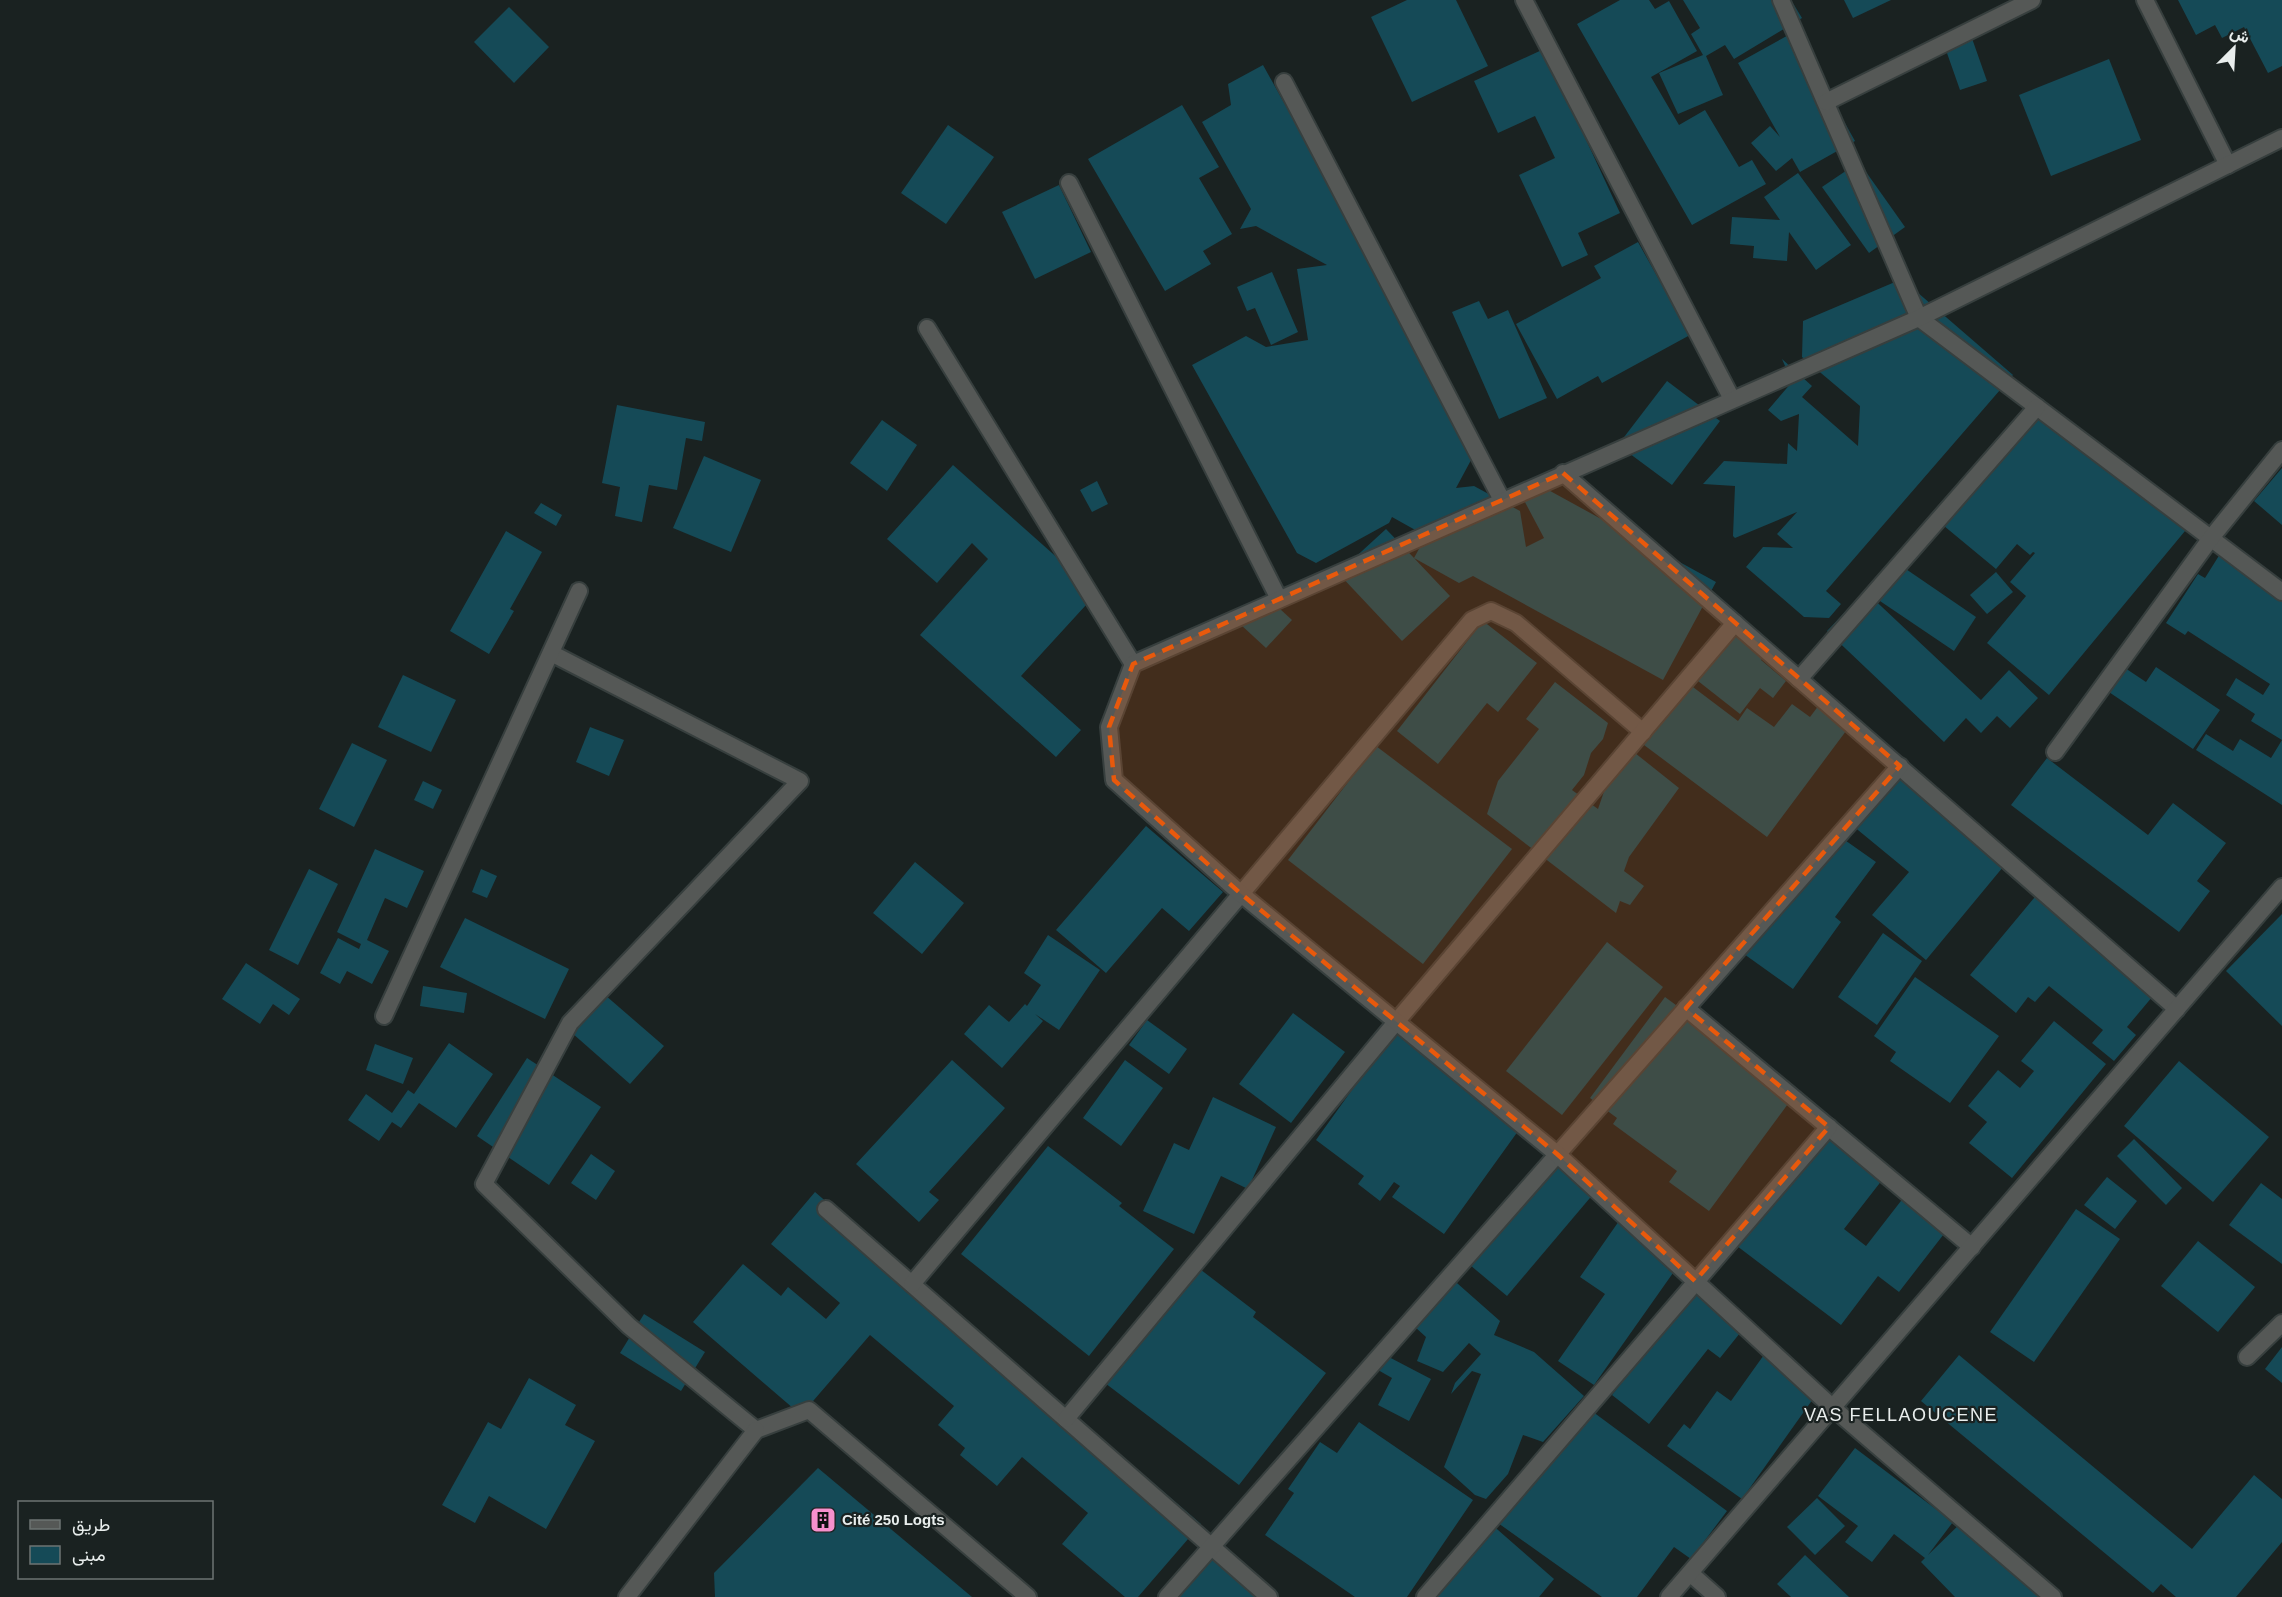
<svg xmlns="http://www.w3.org/2000/svg" width="2282" height="1597" font-family="Arial,Vazirmatn,sans-serif">
  <rect width="100%" height="100%" fill="#1a2221"/>
  <g fill="#154a57">
    <path d="M 1407,0 L 1456,0 L 1488,66 L 1412,102 L 1371,17 Z"/>
    <path d="M 1620,0 L 1649,0 L 1655,9 L 1669,1 L 1697,51 L 1651,77 L 1679,125 L 1705,110 L 1739,167 L 1752,160 L 1766,184 L 1692,225 L 1577,24 Z"/>
    <path d="M 1683,0 L 1791,0 L 1802,18 L 1734,59 L 1725,45 L 1706,56 L 1723,95 L 1678,114 L 1659,73 L 1703,55 L 1691,34 L 1700,28 Z"/>
    <path d="M 1844,0 L 1891,0 L 1853,18 Z"/>
    <path d="M 2178,0 L 2282,0 L 2282,66 L 2268,73 L 2244,27 L 2222,38 L 2215,25 L 2196,35 Z"/>
    <path d="M 509,7 L 549,47 L 514,83 L 474,42 Z"/>
    <path d="M 1968,27 L 1987,81 L 1960,90 L 1941,36 Z"/>
    <path d="M 1794,32 L 1855,141 L 1800,172 L 1792,158 L 1776,171 L 1751,143 L 1770,126 L 1780,137 L 1738,63 Z"/>
    <path d="M 1544,49 L 1620,213 L 1578,233 L 1588,255 L 1562,267 L 1519,175 L 1555,158 L 1535,116 L 1498,133 L 1474,81 Z"/>
    <path d="M 2109,59 L 2141,140 L 2051,176 L 2019,95 Z"/>
    <path d="M 1263,65 L 1477,449 L 1456,488 L 1474,486 L 1520,511 L 1526,547 L 1544,538 L 1518,489 L 1532,481 L 1716,582 L 1663,680 L 1473,576 L 1459,583 L 1414,558 L 1450,596 L 1402,641 L 1338,573 L 1386,529 L 1414,558 L 1426,536 L 1392,517 L 1389,523 L 1316,563 L 1297,553 L 1192,365 L 1246,336 L 1266,347 L 1308,340 L 1297,269 L 1327,265 L 1256,226 L 1240,229 L 1251,209 L 1202,122 L 1231,105 L 1228,84 Z"/>
    <path d="M 1182,105 L 1219,167 L 1199,178 L 1232,234 L 1203,251 L 1211,264 L 1165,291 L 1088,159 Z"/>
    <path d="M 948,125 L 994,157 L 946,224 L 901,193 Z"/>
    <path d="M 1859,162 L 1905,227 L 1869,253 L 1822,187 Z"/>
    <path d="M 1798,173 L 1851,245 L 1816,270 L 1789,232 L 1787,261 L 1753,258 L 1754,246 L 1730,244 L 1732,217 L 1780,220 L 1764,197 Z"/>
    <path d="M 1059,185 L 1091,252 L 1035,279 L 1002,212 Z"/>
    <path d="M 1638,242 L 1690,335 L 1602,383 L 1598,376 L 1557,399 L 1516,324 L 1601,278 L 1594,266 Z"/>
    <path d="M 1272,272 L 1298,332 L 1271,345 L 1255,308 L 1247,311 L 1237,287 Z"/>
    <path d="M 1902,279 L 2013,375 L 1826,591 L 1841,604 L 1829,618 L 1804,617 L 1746,567 L 1763,547 L 1793,548 L 1777,534 L 1797,512 L 1735,538 L 1733,536 L 1735,486 L 1703,484 L 1724,461 L 1787,464 L 1788,443 L 1797,451 L 1799,414 L 1781,421 L 1768,410 L 1792,382 L 1782,359 L 1812,386 L 1802,397 L 1858,446 L 1860,406 L 1802,357 L 1803,321 Z"/>
    <path d="M 1479,301 L 1488,319 L 1508,310 L 1547,398 L 1499,419 L 1452,312 Z"/>
    <path d="M 1667,381 L 1720,421 L 1672,485 L 1618,445 Z"/>
    <path d="M 2035,397 L 2190,525 L 2049,695 L 1987,643 L 2026,596 L 2010,582 L 2035,553 L 2033,552 L 2030,555 L 2017,544 L 1996,569 L 1932,516 L 1946,501 L 1958,510 L 1980,483 Z"/>
    <path d="M 617,405 L 705,422 L 702,441 L 686,438 L 677,490 L 649,485 L 642,522 L 615,516 L 620,487 L 602,483 Z"/>
    <path d="M 882,420 L 917,445 L 887,491 L 850,463 Z"/>
    <path d="M 704,456 L 761,480 L 731,552 L 673,528 Z"/>
    <path d="M 953,465 L 1097,593 L 1021,676 L 1081,730 L 1056,757 L 920,635 L 988,559 L 972,543 L 937,583 L 887,539 Z"/>
    <path d="M 2282,468 L 2282,525 L 2254,501 Z"/>
    <path d="M 1097,481 L 1108,504 L 1092,512 L 1080,490 Z"/>
    <path d="M 541,503 L 562,515 L 556,526 L 534,513 Z"/>
    <path d="M 506,531 L 542,552 L 510,609 L 514,611 L 489,654 L 450,631 Z"/>
    <path d="M 2225,546 L 2282,582 L 2282,740 L 2251,721 L 2255,714 L 2226,695 L 2236,678 L 2263,695 L 2270,684 L 2188,631 L 2185,635 L 2166,623 L 2198,574 L 2205,578 Z"/>
    <path d="M 1900,565 L 1976,617 L 1954,651 L 1877,599 Z"/>
    <path d="M 1996,572 L 2013,592 L 1987,614 L 1970,595 Z"/>
    <path d="M 1865,591 L 1981,700 L 2009,670 L 2038,698 L 2010,728 L 1997,716 L 1981,733 L 1966,718 L 1944,742 L 1827,631 Z"/>
    <path d="M 1266,596 L 1292,620 L 1266,648 L 1240,624 Z"/>
    <path d="M 1483,621 L 1537,663 L 1498,712 L 1487,703 L 1438,764 L 1397,731 Z"/>
    <path d="M 1737,631 L 1766,654 L 1761,660 L 1786,681 L 1773,698 L 1760,688 L 1740,714 L 1698,681 Z"/>
    <path d="M 2119,664 L 2146,682 L 2156,667 L 2220,710 L 2193,749 L 2103,688 Z"/>
    <path d="M 403,675 L 456,700 L 431,752 L 378,727 Z"/>
    <path d="M 1685,681 L 1738,721 L 1747,708 L 1774,727 L 1792,704 L 1810,717 L 1819,705 L 1849,727 L 1767,837 L 1640,742 Z"/>
    <path d="M 1555,682 L 1608,723 L 1603,739 L 1591,753 L 1584,775 L 1572,790 L 1598,809 L 1610,774 L 1630,749 L 1679,788 L 1629,857 L 1624,871 L 1644,886 L 1630,905 L 1620,901 L 1616,913 L 1487,814 L 1498,781 L 1539,729 L 1526,719 Z"/>
    <path d="M 590,727 L 624,740 L 609,776 L 576,762 Z"/>
    <path d="M 2206,734 L 2233,751 L 2240,739 L 2271,758 L 2282,740 L 2282,805 L 2196,750 Z"/>
    <path d="M 352,743 L 387,760 L 354,827 L 319,809 Z"/>
    <path d="M 1376,746 L 1512,849 L 1423,964 L 1288,860 Z"/>
    <path d="M 2047,758 L 2148,835 L 2173,803 L 2226,843 L 2197,881 L 2210,891 L 2179,932 L 2011,805 Z"/>
    <path d="M 1893,766 L 2008,861 L 1926,960 L 1872,915 L 1909,872 L 1847,821 Z"/>
    <path d="M 423,781 L 442,790 L 433,809 L 414,800 Z"/>
    <path d="M 1146,826 L 1223,892 L 1189,931 L 1162,908 L 1106,973 L 1056,930 Z"/>
    <path d="M 1832,831 L 1876,862 L 1835,917 L 1841,922 L 1793,989 L 1744,954 Z"/>
    <path d="M 375,849 L 424,871 L 407,908 L 385,898 L 367,940 L 389,951 L 372,984 L 347,971 L 340,984 L 320,973 L 338,938 L 359,949 L 361,944 L 337,932 Z"/>
    <path d="M 915,862 L 964,903 L 922,954 L 873,913 Z"/>
    <path d="M 309,869 L 338,884 L 298,965 L 269,950 Z"/>
    <path d="M 481,869 L 497,876 L 487,898 L 472,892 Z"/>
    <path d="M 2039,892 L 2158,990 L 2127,1027 L 2136,1035 L 2114,1061 L 2092,1043 L 2103,1030 L 2049,986 L 2035,1002 L 2028,997 L 2016,1013 L 1970,975 Z"/>
    <path d="M 2282,914 L 2282,1026 L 2226,971 Z"/>
    <path d="M 465,918 L 569,969 L 545,1019 L 440,967 Z"/>
    <path d="M 1883,933 L 1922,961 L 1877,1025 L 1838,997 Z"/>
    <path d="M 1048,935 L 1100,970 L 1059,1030 L 1035,1014 L 1043,1021 L 1002,1068 L 964,1034 L 989,1005 L 1009,1022 L 1025,1004 L 1027,1006 L 1041,985 L 1024,973 Z"/>
    <path d="M 1607,942 L 1663,987 L 1562,1115 L 1506,1071 Z"/>
    <path d="M 246,963 L 300,999 L 289,1015 L 273,1004 L 260,1024 L 222,999 Z"/>
    <path d="M 1915,977 L 1999,1036 L 1950,1103 L 1890,1061 L 1896,1052 L 1874,1036 Z"/>
    <path d="M 423,986 L 467,993 L 464,1013 L 420,1006 Z"/>
    <path d="M 605,995 L 664,1046 L 630,1084 L 572,1033 Z"/>
    <path d="M 1665,997 L 1796,1093 L 1709,1211 L 1669,1182 L 1677,1171 L 1613,1124 L 1617,1118 L 1590,1098 Z"/>
    <path d="M 1293,1013 L 1345,1052 L 1291,1123 L 1239,1084 Z"/>
    <path d="M 1147,1020 L 1187,1049 L 1169,1074 L 1129,1045 Z"/>
    <path d="M 2054,1021 L 2106,1064 L 2012,1178 L 1969,1143 L 1987,1122 L 1968,1106 L 1998,1070 L 2020,1088 L 2034,1071 L 2021,1061 Z"/>
    <path d="M 1395,1030 L 1521,1127 L 1444,1234 L 1392,1197 L 1400,1186 L 1394,1182 L 1380,1201 L 1358,1184 L 1364,1176 L 1316,1140 Z"/>
    <path d="M 449,1043 L 493,1074 L 456,1128 L 419,1103 L 401,1128 L 392,1122 L 379,1141 L 348,1120 L 366,1094 L 392,1113 L 408,1090 L 414,1094 Z"/>
    <path d="M 375,1044 L 413,1058 L 403,1084 L 366,1070 Z"/>
    <path d="M 527,1058 L 601,1107 L 549,1185 L 477,1136 Z"/>
    <path d="M 952,1060 L 1005,1108 L 929,1192 L 939,1200 L 919,1222 L 856,1164 Z"/>
    <path d="M 1125,1060 L 1163,1088 L 1121,1146 L 1083,1118 Z"/>
    <path d="M 2179,1061 L 2269,1137 L 2213,1202 L 2124,1126 Z"/>
    <path d="M 1213,1097 L 1276,1127 L 1248,1189 L 1221,1176 L 1194,1234 L 1143,1211 L 1174,1143 L 1189,1150 Z"/>
    <path d="M 1826,1130 L 1886,1175 L 1844,1229 L 1866,1246 L 1904,1197 L 1947,1230 L 1899,1292 L 1878,1276 L 1841,1325 L 1737,1246 Z"/>
    <path d="M 2134,1139 L 2182,1188 L 2166,1205 L 2117,1156 Z"/>
    <path d="M 1048,1146 L 1122,1203 L 1119,1206 L 1174,1249 L 1089,1356 L 961,1254 Z"/>
    <path d="M 591,1154 L 615,1171 L 596,1200 L 571,1183 Z"/>
    <path d="M 1552,1156 L 1595,1192 L 1507,1296 L 1464,1260 Z"/>
    <path d="M 2107,1177 L 2137,1201 L 2115,1229 L 2084,1205 Z"/>
    <path d="M 2261,1183 L 2282,1199 L 2282,1264 L 2229,1225 Z"/>
    <path d="M 815,1192 L 1201,1524 L 1138,1597 L 1125,1597 L 1062,1544 L 1088,1513 L 1022,1457 L 997,1486 L 960,1455 L 965,1448 L 938,1425 L 954,1406 L 870,1335 L 801,1415 L 693,1322 L 743,1264 L 781,1296 L 788,1287 L 826,1319 L 840,1303 L 771,1244 Z"/>
    <path d="M 2076,1209 L 2120,1239 L 2034,1362 L 1990,1332 Z"/>
    <path d="M 1619,1221 L 1680,1263 L 1594,1385 L 1558,1361 L 1605,1294 L 1580,1277 Z"/>
    <path d="M 2198,1241 L 2255,1287 L 2218,1332 L 2161,1286 Z"/>
    <path d="M 1192,1263 L 1256,1312 L 1253,1317 L 1326,1373 L 1239,1485 L 1101,1380 Z"/>
    <path d="M 1449,1276 L 1500,1321 L 1494,1335 L 1534,1352 L 1584,1396 L 1543,1442 L 1523,1435 L 1508,1474 L 1486,1499 L 1475,1495 L 1444,1467 L 1481,1374 L 1472,1371 L 1451,1394 L 1455,1383 L 1481,1354 L 1469,1343 L 1443,1372 L 1417,1361 L 1426,1337 L 1415,1327 Z"/>
    <path d="M 1698,1284 L 1748,1323 L 1720,1358 L 1708,1349 L 1649,1424 L 1612,1395 Z"/>
    <path d="M 644,1314 L 705,1352 L 681,1391 L 620,1353 Z"/>
    <path d="M 2282,1347 L 2282,1383 L 2265,1369 Z"/>
    <path d="M 1766,1352 L 1820,1389 L 1742,1499 L 1667,1446 L 1684,1424 L 1690,1429 L 1717,1391 L 1731,1401 Z"/>
    <path d="M 1385,1355 L 1431,1379 L 1409,1421 L 1378,1405 L 1392,1378 L 1378,1370 Z"/>
    <path d="M 1959,1355 L 2192,1549 L 2254,1475 L 2282,1499 L 2282,1542 L 2236,1597 L 2176,1597 L 2161,1584 L 2153,1593 L 1921,1401 Z"/>
    <path d="M 529,1378 L 576,1405 L 565,1425 L 595,1441 L 546,1529 L 489,1496 L 475,1523 L 442,1505 L 488,1422 L 501,1429 Z"/>
    <path d="M 1585,1406 L 1727,1511 L 1691,1559 L 1674,1547 L 1637,1597 L 1602,1597 L 1498,1523 Z"/>
    <path d="M 1359,1422 L 1473,1500 L 1407,1597 L 1355,1597 L 1265,1535 L 1294,1493 L 1288,1489 L 1320,1442 L 1337,1453 Z"/>
    <path d="M 1855,1448 L 1953,1522 L 1928,1555 L 1967,1517 L 2045,1597 L 1955,1597 L 1921,1562 L 1925,1558 L 1894,1534 L 1872,1562 L 1845,1542 L 1858,1526 L 1818,1496 Z"/>
    <path d="M 818,1468 L 972,1597 L 715,1597 L 714,1573 Z"/>
    <path d="M 1817,1498 L 1845,1526 L 1815,1555 L 1787,1527 Z"/>
    <path d="M 1490,1523 L 1554,1579 L 1539,1597 L 1427,1597 Z"/>
    <path d="M 1220,1548 L 1273,1597 L 1175,1597 Z"/>
    <path d="M 1805,1555 L 1849,1597 L 1791,1597 L 1777,1584 Z"/>
  </g>
  <g fill="none" stroke-linecap="round" stroke-linejoin="round">
    <g stroke="#373f3e" stroke-width="20">
      <g id="minor">
        <path d="M 1524,0 L 1732,399"/>
        <path d="M 1781,0 L 1919,318 L 2282,592"/>
        <path d="M 2145,0 L 2228,165"/>
        <path d="M 1284,82 L 1502,500"/>
        <path d="M 1826,102 L 2032,0"/>
        <path d="M 1069,183 L 1279,599"/>
        <path d="M 927,328 L 1133,664"/>
        <path d="M 1563,473 L 2177,1009"/>
        <path d="M 551,653 L 800,781 L 570,1023 L 484,1184 L 629,1326 L 756,1430 L 809,1410 L 1028,1597"/>
        <path d="M 1799,679 L 2037,407"/>
        <path d="M 2055,752 L 2211,538 L 2282,450"/>
        <path d="M 1686,1008 L 1972,1247"/>
        <path d="M 384,1016 L 579,591"/>
        <path d="M 826,1209 L 1269,1597"/>
        <path d="M 912,1284 L 1472,620 L 1491,611 L 1516,623 L 1643,732"/>
        <path d="M 2247,1357 L 2282,1323"/>
        <path d="M 1066,1419 L 1396,1022 L 1735,623"/>
        <path d="M 1690,1573 L 1717,1597"/>
        <path d="M 627,1597 L 756,1430"/>
        <path d="M 1167,1597 L 1900,766"/>
        <path d="M 1425,1597 L 1829,1127"/>
        <path d="M 1669,1597 L 2282,887"/>
        <path d="M 2053,1597 L 1833,1408 L 1557,1154 L 1240,893 L 1114,780 L 1109,727 L 1133,664 L 1919,318 L 2282,138"/>
      </g>
    </g>
    <use href="#minor" stroke="#555856" stroke-width="16"/>
  </g>
  <path fill="#e8590c" fill-opacity="0.2" stroke="#e8590c" stroke-width="4.5" stroke-dasharray="12 8" stroke-linejoin="round" d="M 1563,473 L 1900,766 L 1686,1008 L 1829,1127 L 1695,1281 L 1557,1154 L 1240,893 L 1114,780 L 1109,727 L 1133,664 Z"/>
  <defs>
    <g id="building-square" transform="scale(1.35)"><rect x="-9" y="-9" width="18" height="18" rx="4" fill="#f790cd" stroke="#1a2221"/><path d="M-4-6H4V6H1V3H-1V6H-4ZM-2.5-4.3h1.7v1.8h-1.7ZM.8-4.3h1.7v1.8H.8ZM-2.5-1h1.7V.8h-1.7ZM.8-1h1.7V.8H.8Z" fill="#111"/></g>
  </defs>
  <g fill-rule="evenodd">
    <use href="#building-square" x="823" y="1520"/>
  </g>
  <g text-anchor="middle" stroke-width="4.5" stroke-linejoin="round" paint-order="stroke">
    <g font-size="15" font-weight="bold" fill="#e9eeed" stroke="#1a2221" text-anchor="start">
      <text x="842" y="1525">Cité 250 Logts</text>
    </g>
    <g font-size="18" letter-spacing="1.5" fill="#e9eeed" stroke="#1a2221">
      <text x="1901" y="1421">VAS FELLAOUCENE</text>
    </g>
  </g>
  <rect x="18" y="1501" width="195" height="78" fill="#1a2221" stroke="#6d7473" stroke-width="1.5"/>
  <rect x="30" y="1520" width="30" height="9" fill="#555856" stroke="#6d7473" stroke-width="1.5"/>
  <text x="72" y="1531" font-size="18" fill="#e9eeed">طريق</text>
  <rect x="30" y="1546" width="30" height="18" fill="#154a57" stroke="#6d7473" stroke-width="1.5"/>
  <text x="72" y="1561" font-size="18" fill="#e9eeed">مبنى</text>
  <g transform="translate(2234 48) rotate(24)" stroke="#1a2221" stroke-width="4.5" paint-order="stroke">
  <path d="M0-4.5L10 22L0 15L-10 22Z" fill="#e9eeed"/>
  <text y="-9" font-size="16" font-weight="bold" text-anchor="middle" fill="#e9eeed">ش</text>
  </g>
</svg>
